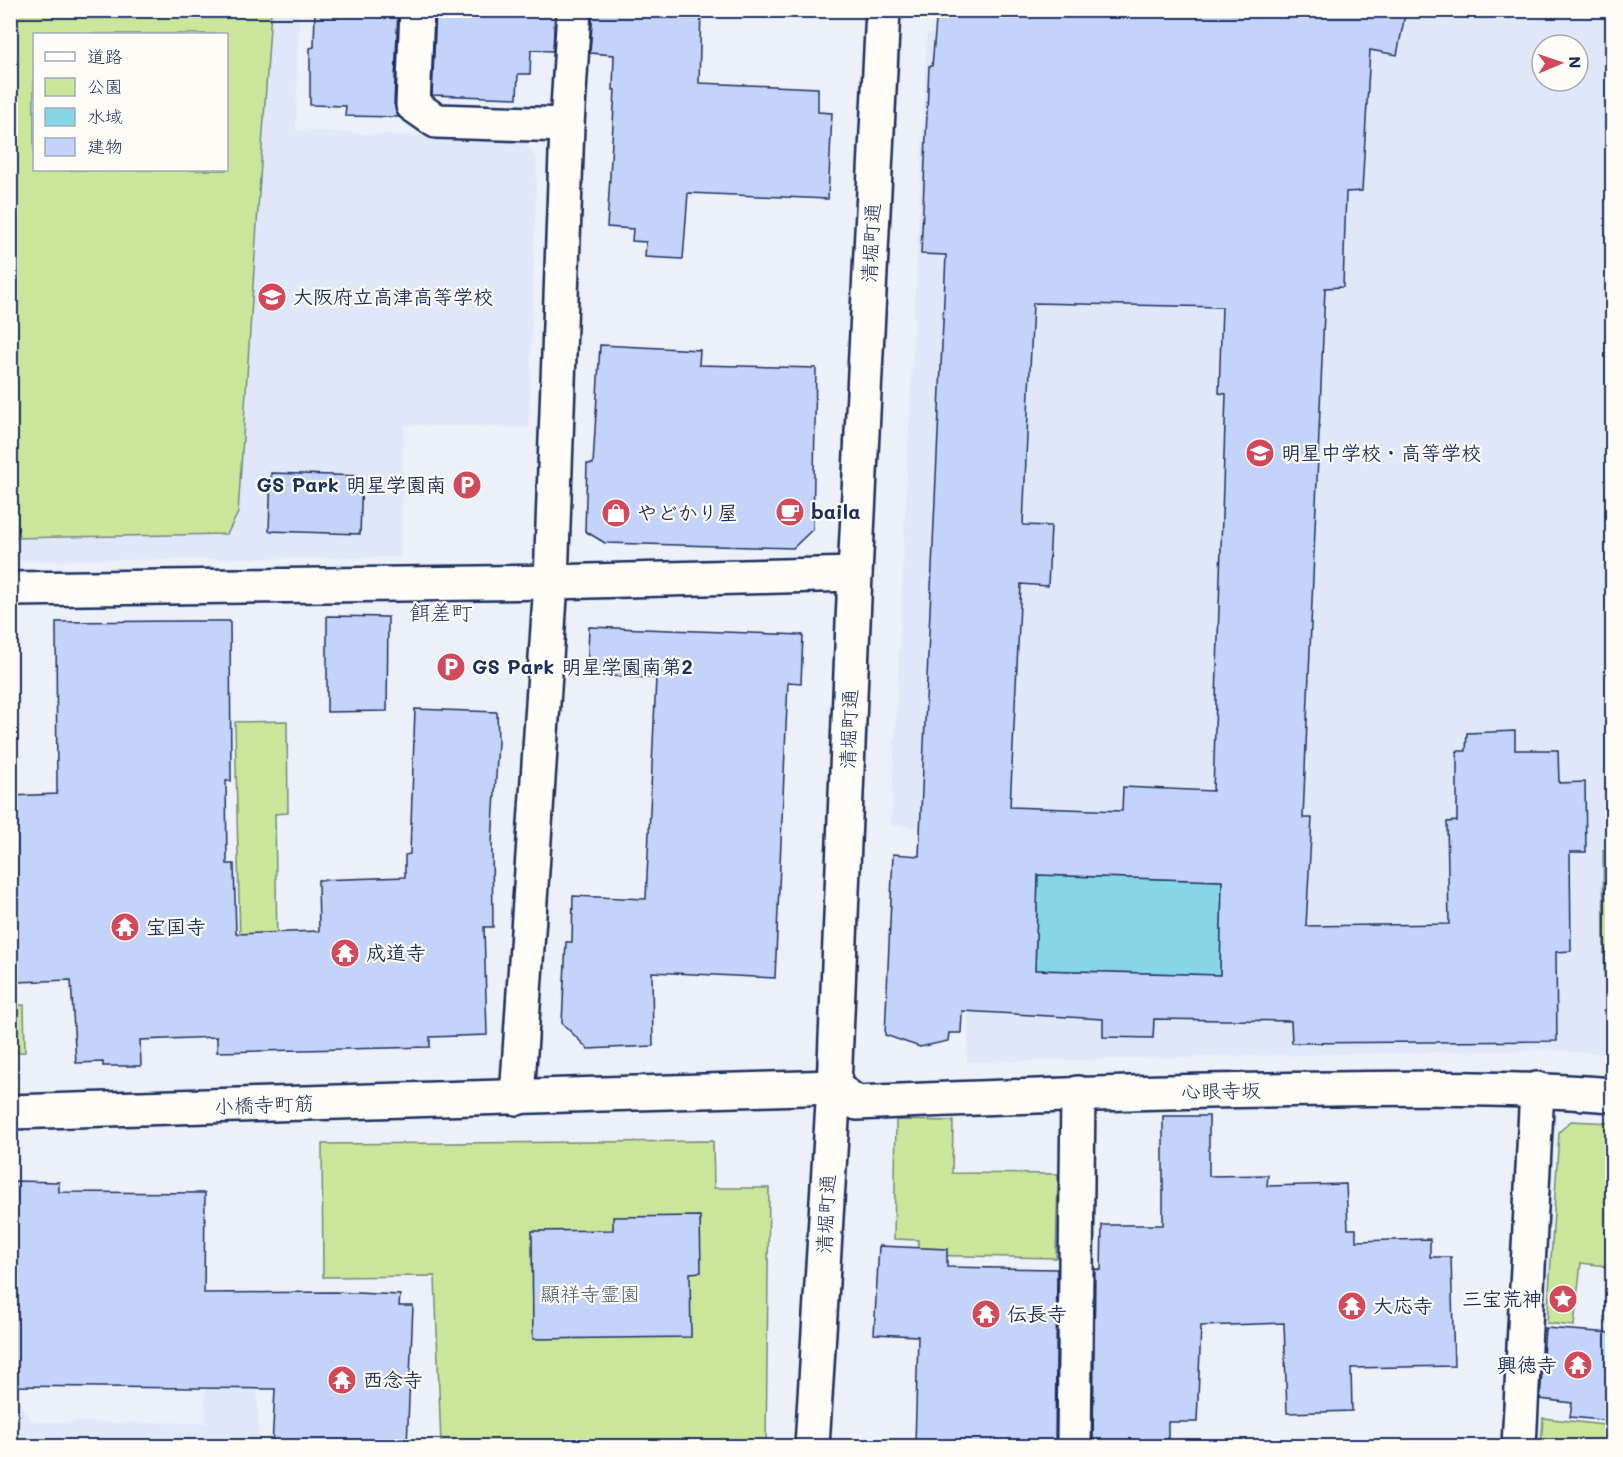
<svg xmlns="http://www.w3.org/2000/svg" width="1623" height="1457" font-family="Mali,'Klee One',sans-serif">
  <rect width="100%" height="100%" fill="#ecf0f8"/>
  <filter id="ink" filterUnits="userSpaceOnUse"><feTurbulence type="fractalNoise" baseFrequency=".0167" numOctaves="2"/><feDisplacementMap in="SourceGraphic" scale="12" xChannelSelector="R" yChannelSelector="G"/><feConvolveMatrix kernelMatrix="1 2 1 2 8 2 1 2 1" color-interpolation-filters="sRGB"/></filter>
  <g filter="url(#ink)">
    <g fill="#e0e7f8" fill-rule="evenodd">
      <path d="M 10,11 L 299,11 L 296,130 L 523,141 L 537,158 L 529,428 L 404,425 L 401,557 L 11,561 ZM 34,34 L 226,34 L 226,170 L 34,170 Z"/>
      <path d="M 1213,11 L 1612,11 L 1612,1054 L 1545,1050 L 967,1062 L 973,830 L 891,825 L 927,34 L 1210,47 ZM 1542,45 L 1578,45 L 1578,81 L 1542,81 Z"/>
      <path d="M 257,1375 L 259,1446 L 11,1446 L 10,1391 L 32,1422 L 206,1423 L 205,1376 Z"/>
    </g>
    <g fill="#cbe59b" stroke="#738a7c" stroke-width="1.5" fill-rule="evenodd">
      <path d="M 10,11 L 271,11 L 238,513 L 227,534 L 11,538 ZM 226,34 L 226,170 L 34,170 L 34,34 Z"/>
      <path d="M 287,721 L 288,813 L 275,814 L 277,944 L 240,944 L 235,722 Z"/>
      <path d="M 1603,850 L 1612,851 L 1612,1035 L 1605,1035 Z"/>
      <path d="M 24,1005 L 25,1052 L 11,1053 L 11,1006 Z"/>
      <path d="M 896,1120 L 953,1121 L 952,1173 L 1058,1174 L 1056,1258 L 918,1255 L 918,1240 L 894,1239 Z"/>
      <path d="M 1571,1121 L 1612,1123 L 1612,1253 L 1609,1254 L 1606,1266 L 1581,1263 L 1574,1326 L 1547,1323 L 1559,1132 Z"/>
      <path d="M 713,1141 L 714,1188 L 769,1188 L 766,1446 L 441,1446 L 435,1276 L 323,1277 L 322,1144 Z"/>
      <path d="M 1543,1418 L 1612,1426 L 1612,1446 L 1541,1446 Z"/>
    </g>
    <path fill="#87d6e5" stroke="#5c93af" stroke-width="1.5" d="M 1038,875 L 1222,881 L 1220,975 L 1035,970 Z"/>
    <g fill="#c4d3f9" stroke="#1b2f5e" stroke-width="1.5" fill-rule="evenodd">
      <path d="M 315,10 L 398,10 L 394,104 L 399,117 L 345,116 L 346,106 L 310,105 L 310,48 L 314,47 Z"/>
      <path d="M 436,10 L 555,10 L 553,51 L 531,50 L 530,74 L 518,74 L 517,98 L 432,95 Z"/>
      <path d="M 593,10 L 701,10 L 699,83 L 818,88 L 818,112 L 832,113 L 828,199 L 688,193 L 683,259 L 645,257 L 646,242 L 632,241 L 633,229 L 607,227 L 615,90 L 613,90 L 614,55 L 590,53 Z"/>
      <path d="M 937,10 L 1406,10 L 1397,55 L 1370,50 L 1362,191 L 1346,192 L 1343,287 L 1325,288 L 1303,818 L 1312,818 L 1306,926 L 1449,924 L 1447,822 L 1457,821 L 1457,751 L 1466,751 L 1467,733 L 1515,731 L 1515,750 L 1558,750 L 1559,783 L 1585,782 L 1586,852 L 1570,852 L 1571,951 L 1556,952 L 1557,1041 L 1292,1043 L 1291,1021 L 1154,1019 L 1153,1038 L 1103,1037 L 1103,1019 L 962,1011 L 961,1033 L 949,1033 L 948,1041 L 920,1047 L 885,1035 L 893,854 L 919,856 L 946,255 L 921,254 L 929,66 L 932,66 ZM 1033,303 L 1222,307 L 1219,393 L 1226,394 L 1213,791 L 1123,787 L 1122,811 L 1010,807 L 1021,584 L 1048,586 L 1051,526 L 1023,525 ZM 1038,875 L 1222,881 L 1220,975 L 1035,970 Z"/>
      <path d="M 600,345 L 700,350 L 699,365 L 816,368 L 813,529 L 793,548 L 605,543 L 585,531 L 587,464 L 593,464 Z"/>
      <path d="M 271,473 L 362,476 L 360,534 L 269,531 Z"/>
      <path d="M 327,616 L 388,617 L 387,711 L 327,712 Z"/>
      <path d="M 181,621 L 230,621 L 231,781 L 226,781 L 227,864 L 234,864 L 236,934 L 319,931 L 318,880 L 405,877 L 405,855 L 410,854 L 415,709 L 497,712 L 498,742 L 492,843 L 493,927 L 484,927 L 487,1035 L 430,1037 L 430,1047 L 217,1052 L 217,1037 L 140,1040 L 141,1066 L 103,1066 L 103,1062 L 76,1063 L 71,980 L 16,982 L 11,796 L 57,794 L 56,622 Z"/>
      <path d="M 589,627 L 803,635 L 801,683 L 788,682 L 775,978 L 652,972 L 653,1046 L 588,1049 L 562,1023 L 566,942 L 572,942 L 573,896 L 646,899 L 656,678 L 587,675 Z"/>
      <path d="M 1163,1116 L 1209,1116 L 1209,1176 L 1268,1175 L 1267,1186 L 1346,1184 L 1348,1229 L 1356,1229 L 1356,1241 L 1430,1239 L 1430,1257 L 1451,1257 L 1454,1366 L 1351,1368 L 1352,1411 L 1287,1413 L 1284,1323 L 1201,1326 L 1197,1422 L 1168,1422 L 1168,1442 L 1161,1442 L 1161,1446 L 1093,1446 L 1095,1269 L 1101,1270 L 1102,1225 L 1163,1225 Z"/>
      <path d="M 14,1181 L 59,1182 L 59,1192 L 205,1193 L 204,1293 L 334,1292 L 400,1295 L 399,1306 L 413,1306 L 407,1446 L 272,1446 L 275,1389 L 10,1386 L 10,1254 L 13,1254 Z"/>
      <path d="M 700,1216 L 701,1272 L 690,1273 L 691,1337 L 533,1339 L 532,1231 L 613,1230 L 613,1217 Z"/>
      <path d="M 879,1246 L 947,1249 L 947,1267 L 1057,1269 L 1055,1446 L 915,1446 L 918,1336 L 874,1334 Z"/>
      <path d="M 1545,1328 L 1612,1333 L 1612,1421 L 1570,1417 L 1572,1403 L 1540,1399 Z"/>
    </g>
    <g fill="none" stroke-linecap="round" stroke-linejoin="round">
      <g stroke="#1b2f5e" stroke-width="38">
        <g id="street">
          <path d="M 417,10 L 413,105 L 436,121 L 567,125"/>
          <path d="M 10,589 L 551,582 L 855,574"/>
          <path d="M 10,1112 L 834,1087"/>
          <path d="M 1074,1446 L 1078,1093"/>
          <path d="M 1519,1446 L 1537,1089"/>
        </g>
      </g>
      <g stroke="#1b2f5e" stroke-width="38">
        <g id="secondary">
          <path d="M 834,1087 L 857,1103 C 994,1097 1130,1092 1267,1090 C 1382,1088 1497,1086 1612,1095"/>
          <path d="M 517,1098 L 551,582 L 567,125 L 574,10"/>
          <path d="M 812,1446 L 834,1087 L 855,574 L 883,10"/>
        </g>
      </g>
      <use href="#street" stroke="#fdfcf7" stroke-width="33"/>
      <use href="#secondary" stroke="#fdfcf7" stroke-width="33"/>
    </g>
  </g>
  <defs>
    <g id="school-disc" transform="scale(1.5)"><circle r="9.5" fill="#d1495b" stroke="#fdfcf7"/><path d="M0-5L7-2L0 1L-7-2ZM-4 1L0 2.5L4 1V4Q0 6-4 4Z" fill="#fff"/></g>
    <g id="parking-disc" transform="scale(1.5)"><circle r="9.5" fill="#d1495b" stroke="#fdfcf7"/><path d="M-3.5-5.5H1a3.5 3.5 0 0 1 0 7H-1V5.5H-3.5ZM-1-3.4V-.6H.8a1.4 1.4 0 0 0 0-2.8Z" fill="#fff"/></g>
    <g id="cafe-disc" transform="scale(1.5)"><circle r="9.5" fill="#d1495b" stroke="#fdfcf7"/><path d="M-5.5-4.5H6V0H3Q3 3.5 0 3.5H-2.5Q-5.5 3.5-5.5 0ZM3-3.2v2h1.7v-2ZM-6 4.5H4V6H-6Z" fill="#fff"/></g>
    <g id="shop-disc" transform="scale(1.5)"><circle r="9.5" fill="#d1495b" stroke="#fdfcf7"/><path d="M-5-2.5h2.3a2.7 3.5 0 0 1 5.4 0H5L5.5 6h-11ZM-1.5-2.5h3a1.5 2.3 0 0 0-3 0Z" fill="#fff"/></g>
    <g id="temple-disc" transform="scale(1.5)"><circle r="9.5" fill="#d1495b" stroke="#fdfcf7"/><path d="M0-6L5-2H3V0L6.5 2.5H4V6H1.5V3h-3V6H-4V2.5H-6.5L-3 0V-2H-5Z" fill="#fff"/></g>
    <g id="sight-disc" transform="scale(1.5)"><circle r="9.5" fill="#d1495b" stroke="#fdfcf7"/><path d="M0-6L1.8-2.2L6-1.7L2.9 1.2L3.7 5.4L0 3.3L-3.7 5.4L-2.9 1.2L-6-1.7L-1.8-2.2Z" fill="#fff"/></g>
  </defs>
  <g fill-rule="evenodd">
    <use href="#school-disc" x="272" y="297"/>
    <use href="#school-disc" x="1260" y="453"/>
    <use href="#parking-disc" x="467" y="485"/>
    <use href="#cafe-disc" x="790" y="512"/>
    <use href="#shop-disc" x="616" y="513"/>
    <use href="#parking-disc" x="451" y="667"/>
    <use href="#temple-disc" x="125" y="927"/>
    <use href="#temple-disc" x="345" y="953"/>
    <use href="#sight-disc" x="1563" y="1299"/>
    <use href="#temple-disc" x="1352" y="1306"/>
    <use href="#temple-disc" x="986" y="1314"/>
    <use href="#temple-disc" x="1578" y="1365"/>
    <use href="#temple-disc" x="342" y="1380"/>
  </g>
  <g text-anchor="middle" stroke-width="4.5" stroke-linejoin="round" paint-order="stroke">
    <g font-size="20" fill="#1b2f5e" stroke="#fdfcf7">
      <text transform="translate(871 243) rotate(-87)" y="7">清堀町通</text>
      <text transform="translate(849 729) rotate(-88)" y="7">清堀町通</text>
      <text transform="translate(1221 1091) rotate(-1)" y="7">心眼寺坂</text>
      <text transform="translate(264 1105) rotate(-2)" y="7">小橋寺町筋</text>
      <text transform="translate(826 1214) rotate(-87)" y="7">清堀町通</text>
    </g>
    <g font-size="20" font-weight="bold" fill="#1b2f5e" stroke="#fdfcf7" text-anchor="start">
      <text x="293" y="304">大阪府立高津高等学校</text>
      <text x="1281" y="460">明星中学校・高等学校</text>
      <text x="446" y="492" text-anchor="end">GS Park 明星学園南</text>
      <text x="811" y="519">baila</text>
      <text x="637" y="520">やどかり屋</text>
      <text x="472" y="674">GS Park 明星学園南第2</text>
      <text x="146" y="934">宝国寺</text>
      <text x="366" y="960">成道寺</text>
      <text x="1542" y="1306" text-anchor="end">三宝荒神</text>
      <text x="1373" y="1313">大応寺</text>
      <text x="1007" y="1321">伝長寺</text>
      <text x="1557" y="1372" text-anchor="end">興徳寺</text>
      <text x="363" y="1387">西念寺</text>
    </g>
    <g font-size="20" fill="#475c6d" stroke="#fdfcf7">
      <text x="590" y="1301">顯祥寺霊園</text>
    </g>
    <g font-size="21" fill="#1b2f5e" stroke="#fdfcf7">
      <text x="441" y="620">餌差町</text>
    </g>
  </g>
  <rect width="1623" height="1457" fill="none" stroke="#fdfcf7" stroke-width="36"/>
  <rect x="18" y="18" width="1587" height="1421" fill="none" stroke="#1b2f5e" stroke-width="2" filter="url(#ink)"/>
  <rect x="33" y="33" width="195" height="138" fill="#fdfcf7" stroke="#a3aaba" stroke-width="1.5"/>
  <rect x="45" y="52" width="30" height="9" fill="#fdfcf7" stroke="#a3aaba" stroke-width="1.5"/>
  <text x="87" y="63" font-size="18" fill="#1b2f5e">道路</text>
  <rect x="45" y="78" width="30" height="18" fill="#cbe59b" stroke="#a3aaba" stroke-width="1.5"/>
  <text x="87" y="93" font-size="18" fill="#1b2f5e">公園</text>
  <rect x="45" y="108" width="30" height="18" fill="#87d6e5" stroke="#a3aaba" stroke-width="1.5"/>
  <text x="87" y="123" font-size="18" fill="#1b2f5e">水域</text>
  <rect x="45" y="138" width="30" height="18" fill="#c4d3f9" stroke="#a3aaba" stroke-width="1.5"/>
  <text x="87" y="153" font-size="18" fill="#1b2f5e">建物</text>
  <g transform="translate(1560 63) rotate(88)"><circle r="28" fill="#fdfcf7" stroke="#a3aaba" stroke-width="1.5"/>
  <path d="M0-4.5L10 22L0 15L-10 22Z" fill="#d1495b"/>
  <text y="-9" font-size="16" font-weight="bold" text-anchor="middle" fill="#1b2f5e">N</text>
  </g>
</svg>
